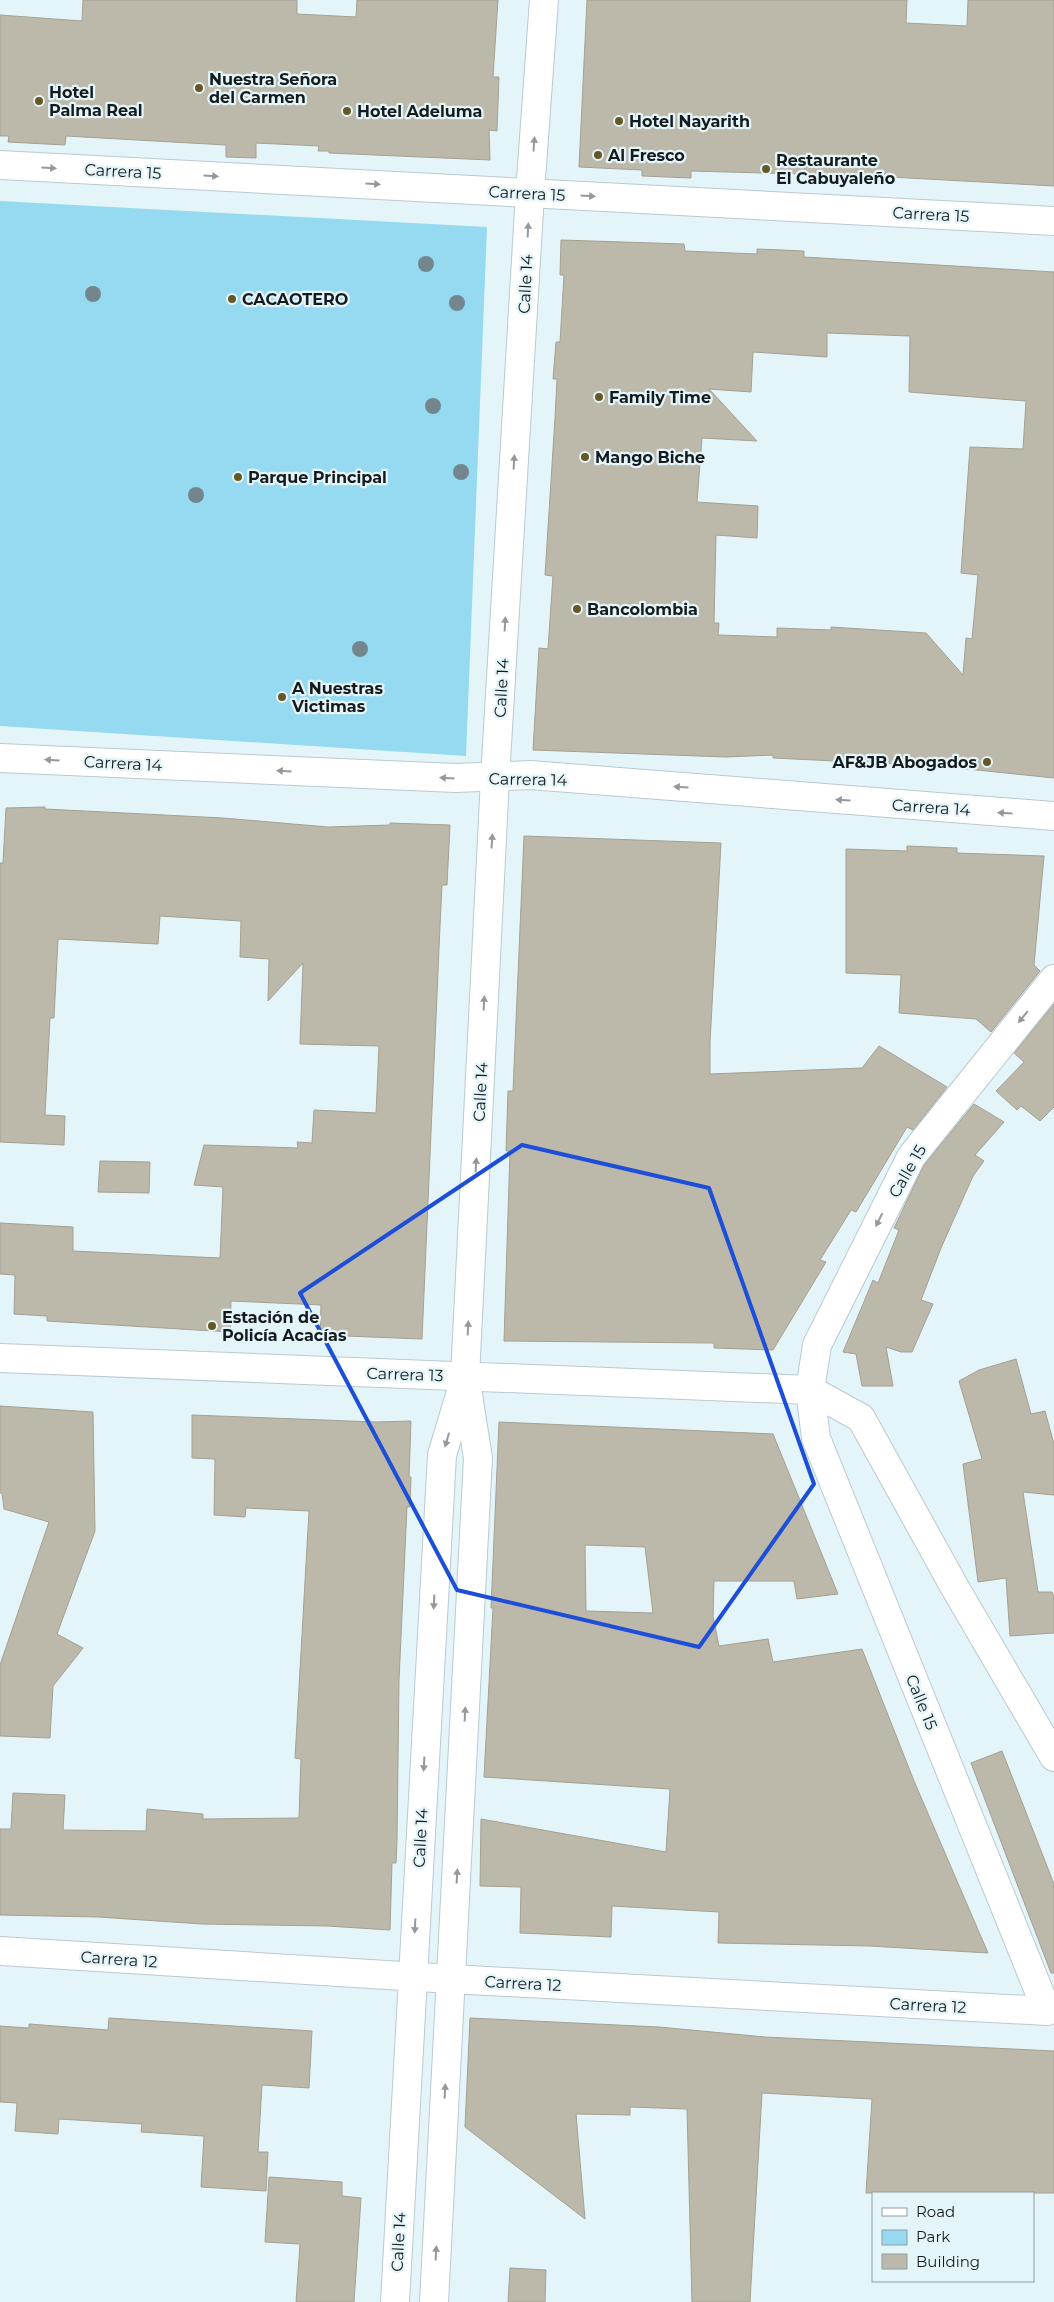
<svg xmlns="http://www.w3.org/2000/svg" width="1054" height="2302" font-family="Montserrat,sans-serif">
  <rect width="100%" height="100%" fill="#e4f5fa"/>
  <path fill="#95daf1" d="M 0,201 L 487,227 L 466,756 L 0,726 Z"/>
  <g fill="#bcb8aa" stroke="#a4a093" fill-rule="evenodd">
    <path d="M 83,0 L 297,0 L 297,14 L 356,17 L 357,0 L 498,0 L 493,77 L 499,77 L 497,131 L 489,130 L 490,160 L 329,153 L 329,151 L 318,151 L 319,146 L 256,143 L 256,158 L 226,157 L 226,145 L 66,136 L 65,145 L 8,142 L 9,136 L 0,136 L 0,15 L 82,21 Z"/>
    <path d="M 587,0 L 907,0 L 906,23 L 967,26 L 968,0 L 1054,0 L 1054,186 L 872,176 L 691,171 L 691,178 L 642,176 L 642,170 L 579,167 Z"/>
    <path d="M 561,240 L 684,244 L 685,251 L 757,254 L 757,249 L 782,250 L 804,251 L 804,257 L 1054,272 L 1054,778 L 938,766 L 773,758 L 773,755 L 726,757 L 533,750 L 539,648 L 548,649 L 553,576 L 545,575 L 555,418 L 557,379 L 553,379 L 556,342 L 560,342 L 564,275 L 560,275 ZM 827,333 L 910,336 L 909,392 L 1026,401 L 1023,449 L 970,447 L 961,573 L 978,575 L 972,639 L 966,638 L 963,675 L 926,633 L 831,627 L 831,630 L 777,628 L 777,637 L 718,635 L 719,623 L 714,623 L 716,535 L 757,538 L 758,506 L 697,502 L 702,438 L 757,441 L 709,389 L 751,392 L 753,352 L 827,357 Z"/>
    <path d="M 45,807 L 45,809 L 223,818 L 328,827 L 390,825 L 390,823 L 450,825 L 447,885 L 442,885 L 440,926 L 422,1339 L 320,1335 L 321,1305 L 231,1301 L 230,1332 L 47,1321 L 47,1316 L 14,1314 L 15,1275 L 0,1274 L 0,1223 L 73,1227 L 73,1251 L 220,1258 L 223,1187 L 194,1185 L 204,1145 L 298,1148 L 297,1142 L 312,1143 L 314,1110 L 376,1113 L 379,1046 L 300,1044 L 303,963 L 268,1001 L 269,959 L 240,957 L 241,921 L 160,916 L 158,944 L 58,939 L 54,1018 L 50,1018 L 45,1115 L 65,1116 L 64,1145 L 0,1142 L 0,863 L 3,863 L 6,808 Z"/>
    <path d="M 524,836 L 721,843 L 710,1042 L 710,1074 L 862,1068 L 879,1046 L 947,1087 L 913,1130 L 907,1127 L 856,1212 L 851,1210 L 820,1260 L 826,1262 L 773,1350 L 714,1348 L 714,1343 L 504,1341 L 510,1151 L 506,1151 L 508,1091 L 513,1091 Z"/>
    <path d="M 907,846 L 957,848 L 957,853 L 1044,856 L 1034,965 L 1040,971 L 991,1032 L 976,1019 L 899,1013 L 901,975 L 846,973 L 846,849 L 907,851 Z"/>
    <path d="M 1054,1004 L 1054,1107 L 1040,1121 L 1021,1106 L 1017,1110 L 996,1091 L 1024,1062 L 1014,1053 Z"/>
    <path d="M 974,1104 L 1004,1122 L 975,1155 L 984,1161 L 973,1176 L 941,1248 L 921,1300 L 933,1304 L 912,1352 L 901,1352 L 886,1347 L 893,1386 L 862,1386 L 856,1354 L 843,1352 L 873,1280 L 878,1283 L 899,1230 L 894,1228 L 924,1165 Z"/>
    <path d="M 100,1161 L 150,1162 L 149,1193 L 98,1192 Z"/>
    <path d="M 1016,1359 L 1031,1414 L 1045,1411 L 1054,1444 L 1054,1495 L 1023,1492 L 1038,1592 L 1052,1592 L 1054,1596 L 1054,1633 L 1010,1636 L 1006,1578 L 978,1582 L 963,1464 L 982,1459 L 959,1381 L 979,1370 Z"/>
    <path d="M 0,1406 L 93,1412 L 95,1531 L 57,1634 L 83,1648 L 53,1686 L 50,1738 L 0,1736 L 0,1665 L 49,1522 L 4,1509 L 2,1493 L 0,1493 Z"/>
    <path d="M 192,1415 L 376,1422 L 411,1421 L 409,1477 L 411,1477 L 410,1507 L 407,1507 L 399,1680 L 397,1841 L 396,1863 L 392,1863 L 390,1930 L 327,1926 L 202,1924 L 98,1917 L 0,1915 L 0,1829 L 11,1829 L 13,1793 L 65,1795 L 63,1830 L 146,1831 L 147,1809 L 203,1814 L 203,1819 L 299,1818 L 301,1759 L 295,1758 L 309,1511 L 246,1508 L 245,1517 L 214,1515 L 215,1459 L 192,1458 Z"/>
    <path d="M 499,1422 L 773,1434 L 838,1594 L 797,1599 L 794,1581 L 714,1581 L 713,1616 L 719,1646 L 768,1639 L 773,1662 L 862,1649 L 914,1781 L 988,1953 L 870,1946 L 718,1943 L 719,1912 L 612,1906 L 611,1937 L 520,1933 L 521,1887 L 480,1886 L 481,1819 L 666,1852 L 670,1789 L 484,1777 L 493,1608 L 491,1608 L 493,1562 ZM 585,1545 L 645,1547 L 653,1613 L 586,1611 Z"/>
    <path d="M 1002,1751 L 1054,1884 L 1054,1973 L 1051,1973 L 971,1763 Z"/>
    <path d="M 109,2018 L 312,2031 L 309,2088 L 262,2085 L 258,2152 L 268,2152 L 266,2191 L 201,2187 L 204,2136 L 141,2132 L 142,2124 L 59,2119 L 58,2134 L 15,2131 L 17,2103 L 0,2102 L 0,2026 L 29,2028 L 29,2024 L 108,2030 Z"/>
    <path d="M 470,2018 L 659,2027 L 765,2037 L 1054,2051 L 1054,2193 L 866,2193 L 872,2099 L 762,2093 L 750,2302 L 692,2302 L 687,2109 L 630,2107 L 630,2115 L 576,2114 L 585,2219 L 465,2127 Z"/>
    <path d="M 269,2177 L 342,2182 L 342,2196 L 361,2198 L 354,2302 L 296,2302 L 300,2244 L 265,2242 Z"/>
    <path d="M 510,2268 L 546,2270 L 545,2302 L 508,2302 Z"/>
  </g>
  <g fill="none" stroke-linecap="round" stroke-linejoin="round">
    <g stroke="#b9cad0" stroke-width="30">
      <g id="street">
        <path d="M 0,1358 L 810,1390 L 861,1418 L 954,1586 L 1054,1757"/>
        <path d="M 0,1951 L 451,1979 L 1047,2011 L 816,1438 L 810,1390 L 817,1345 L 911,1157 L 1054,979"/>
        <path d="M 395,2302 L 442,1455 L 463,1385"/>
        <path d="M 434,2302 L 478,1458 L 465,1376 L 495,778"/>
      </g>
    </g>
    <g stroke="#b9cad0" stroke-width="30">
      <g id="secondary">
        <path d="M 0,165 L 1054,221"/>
        <path d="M 0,758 L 456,778 L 530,775 L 1054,816"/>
        <path d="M 495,778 L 530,193 L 544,0"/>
      </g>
    </g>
    <use href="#street" stroke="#fff" stroke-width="28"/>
    <use href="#secondary" stroke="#fff" stroke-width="28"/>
  </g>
  <g fill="#73868d">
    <circle cx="426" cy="264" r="8"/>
    <circle cx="93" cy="294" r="8"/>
    <circle cx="457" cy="303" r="8"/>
    <circle cx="433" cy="406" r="8"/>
    <circle cx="461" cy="472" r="8"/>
    <circle cx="196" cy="495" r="8"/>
    <circle cx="360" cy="649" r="8"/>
  </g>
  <defs><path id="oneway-solid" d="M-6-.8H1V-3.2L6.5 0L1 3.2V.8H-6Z" transform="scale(1.25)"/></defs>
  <g fill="#969899">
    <use href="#oneway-solid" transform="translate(534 144) rotate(-86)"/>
    <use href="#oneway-solid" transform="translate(49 168) rotate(3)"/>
    <use href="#oneway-solid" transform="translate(211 176) rotate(3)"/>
    <use href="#oneway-solid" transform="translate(373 184) rotate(3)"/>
    <use href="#oneway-solid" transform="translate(588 196) rotate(3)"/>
    <use href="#oneway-solid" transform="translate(528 230) rotate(-87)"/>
    <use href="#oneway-solid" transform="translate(514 462) rotate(-87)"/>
    <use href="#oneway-solid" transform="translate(505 624) rotate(-87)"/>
    <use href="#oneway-solid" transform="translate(52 760) rotate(-177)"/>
    <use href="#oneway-solid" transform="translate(284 771) rotate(-177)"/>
    <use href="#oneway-solid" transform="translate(447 778) rotate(-177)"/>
    <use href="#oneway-solid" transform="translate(681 787) rotate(-176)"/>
    <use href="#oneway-solid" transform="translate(843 800) rotate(-176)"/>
    <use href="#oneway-solid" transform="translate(1005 813) rotate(-176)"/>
    <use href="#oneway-solid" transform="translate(492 841) rotate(-87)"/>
    <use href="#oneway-solid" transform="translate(484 1003) rotate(-87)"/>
    <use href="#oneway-solid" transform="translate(1023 1017) rotate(129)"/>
    <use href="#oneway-solid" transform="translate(476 1165) rotate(-87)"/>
    <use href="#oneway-solid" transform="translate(879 1220) rotate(116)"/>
    <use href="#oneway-solid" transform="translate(468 1328) rotate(-87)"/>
    <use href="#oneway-solid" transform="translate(447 1440) rotate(106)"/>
    <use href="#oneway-solid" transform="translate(434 1602) rotate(93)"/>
    <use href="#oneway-solid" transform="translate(465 1714) rotate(-87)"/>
    <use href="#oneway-solid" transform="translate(424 1764) rotate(93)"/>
    <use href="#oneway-solid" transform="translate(457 1876) rotate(-87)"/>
    <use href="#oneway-solid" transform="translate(415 1926) rotate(93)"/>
    <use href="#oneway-solid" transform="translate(445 2091) rotate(-87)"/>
    <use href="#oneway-solid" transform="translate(436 2253) rotate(-87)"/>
  </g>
  <path fill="none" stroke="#1d4ed8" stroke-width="4" stroke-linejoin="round" d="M 522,1145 L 709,1188 L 814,1484 L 699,1647 L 457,1590 L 300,1293 Z"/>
  <g fill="#665825" stroke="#e4f5fa" stroke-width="2">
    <circle cx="199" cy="88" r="5"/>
    <circle cx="39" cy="101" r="5"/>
    <circle cx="347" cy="111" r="5"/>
    <circle cx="619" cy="121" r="5"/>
    <circle cx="598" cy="155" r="5"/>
    <circle cx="766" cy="169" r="5"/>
    <circle cx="232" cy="299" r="5"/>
    <circle cx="599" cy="397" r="5"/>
    <circle cx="585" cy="457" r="5"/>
    <circle cx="238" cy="477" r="5"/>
    <circle cx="577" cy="609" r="5"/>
    <circle cx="282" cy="697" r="5"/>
    <circle cx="987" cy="762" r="5"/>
    <circle cx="212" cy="1326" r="5"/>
  </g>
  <g text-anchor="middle" stroke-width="4.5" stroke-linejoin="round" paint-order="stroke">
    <g font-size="16" font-weight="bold" fill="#151b1d" stroke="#e4f5fa" text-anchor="start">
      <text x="209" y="85">Nuestra Señora<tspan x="209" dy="18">del Carmen</tspan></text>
      <text x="49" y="98">Hotel<tspan x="49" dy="18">Palma Real</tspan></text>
      <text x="357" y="117">Hotel Adeluma</text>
      <text x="629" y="127">Hotel Nayarith</text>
      <text x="608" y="161">Al Fresco</text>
      <text x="776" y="166">Restaurante<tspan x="776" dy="18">El Cabuyaleño</tspan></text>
      <text x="242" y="305">CACAOTERO</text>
      <text x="609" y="403">Family Time</text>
      <text x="595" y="463">Mango Biche</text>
      <text x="248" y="483">Parque Principal</text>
      <text x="587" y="615">Bancolombia</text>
      <text x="292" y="694">A Nuestras<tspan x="292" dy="18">Victimas</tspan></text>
      <text x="977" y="768" text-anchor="end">AF&amp;JB Abogados</text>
      <text x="222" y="1323">Estación de<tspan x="222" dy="18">Policía Acacías</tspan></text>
    </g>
    <g font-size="16" fill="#151b1d" stroke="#e4f5fa">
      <text transform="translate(123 171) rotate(3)" y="6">Carrera 15</text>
      <text transform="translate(527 193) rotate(3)" y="6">Carrera 15</text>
      <text transform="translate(931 214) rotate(3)" y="6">Carrera 15</text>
      <text transform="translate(525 284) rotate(-87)" y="6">Calle 14</text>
      <text transform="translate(501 688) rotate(-87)" y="6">Calle 14</text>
      <text transform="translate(123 763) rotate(3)" y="6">Carrera 14</text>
      <text transform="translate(528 779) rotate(1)" y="6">Carrera 14</text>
      <text transform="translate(931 807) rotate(4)" y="6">Carrera 14</text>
      <text transform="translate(480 1092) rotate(-87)" y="6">Calle 14</text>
      <text transform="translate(907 1171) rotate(-60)" y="6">Calle 15</text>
      <text transform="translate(405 1374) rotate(2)" y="6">Carrera 13</text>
      <text transform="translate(922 1702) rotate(68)" y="6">Calle 15</text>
      <text transform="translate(420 1838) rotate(-87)" y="6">Calle 14</text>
      <text transform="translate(119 1959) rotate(4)" y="6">Carrera 12</text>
      <text transform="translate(523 1983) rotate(3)" y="6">Carrera 12</text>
      <text transform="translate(928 2005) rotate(3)" y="6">Carrera 12</text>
      <text transform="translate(398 2242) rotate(-87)" y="6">Calle 14</text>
    </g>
  </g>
  <rect x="872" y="2192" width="162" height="90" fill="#e4f5fa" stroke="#919ea2"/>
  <rect x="882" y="2208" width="25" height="8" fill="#ffffff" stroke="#919ea2"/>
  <text x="916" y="2217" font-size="15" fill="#151b1d">Road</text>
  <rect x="882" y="2230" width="25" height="15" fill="#95daf1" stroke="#919ea2"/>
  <text x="916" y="2242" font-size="15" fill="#151b1d">Park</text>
  <rect x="882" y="2254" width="25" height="15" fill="#bcb8aa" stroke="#919ea2"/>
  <text x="916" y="2267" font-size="15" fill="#151b1d">Building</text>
</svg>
